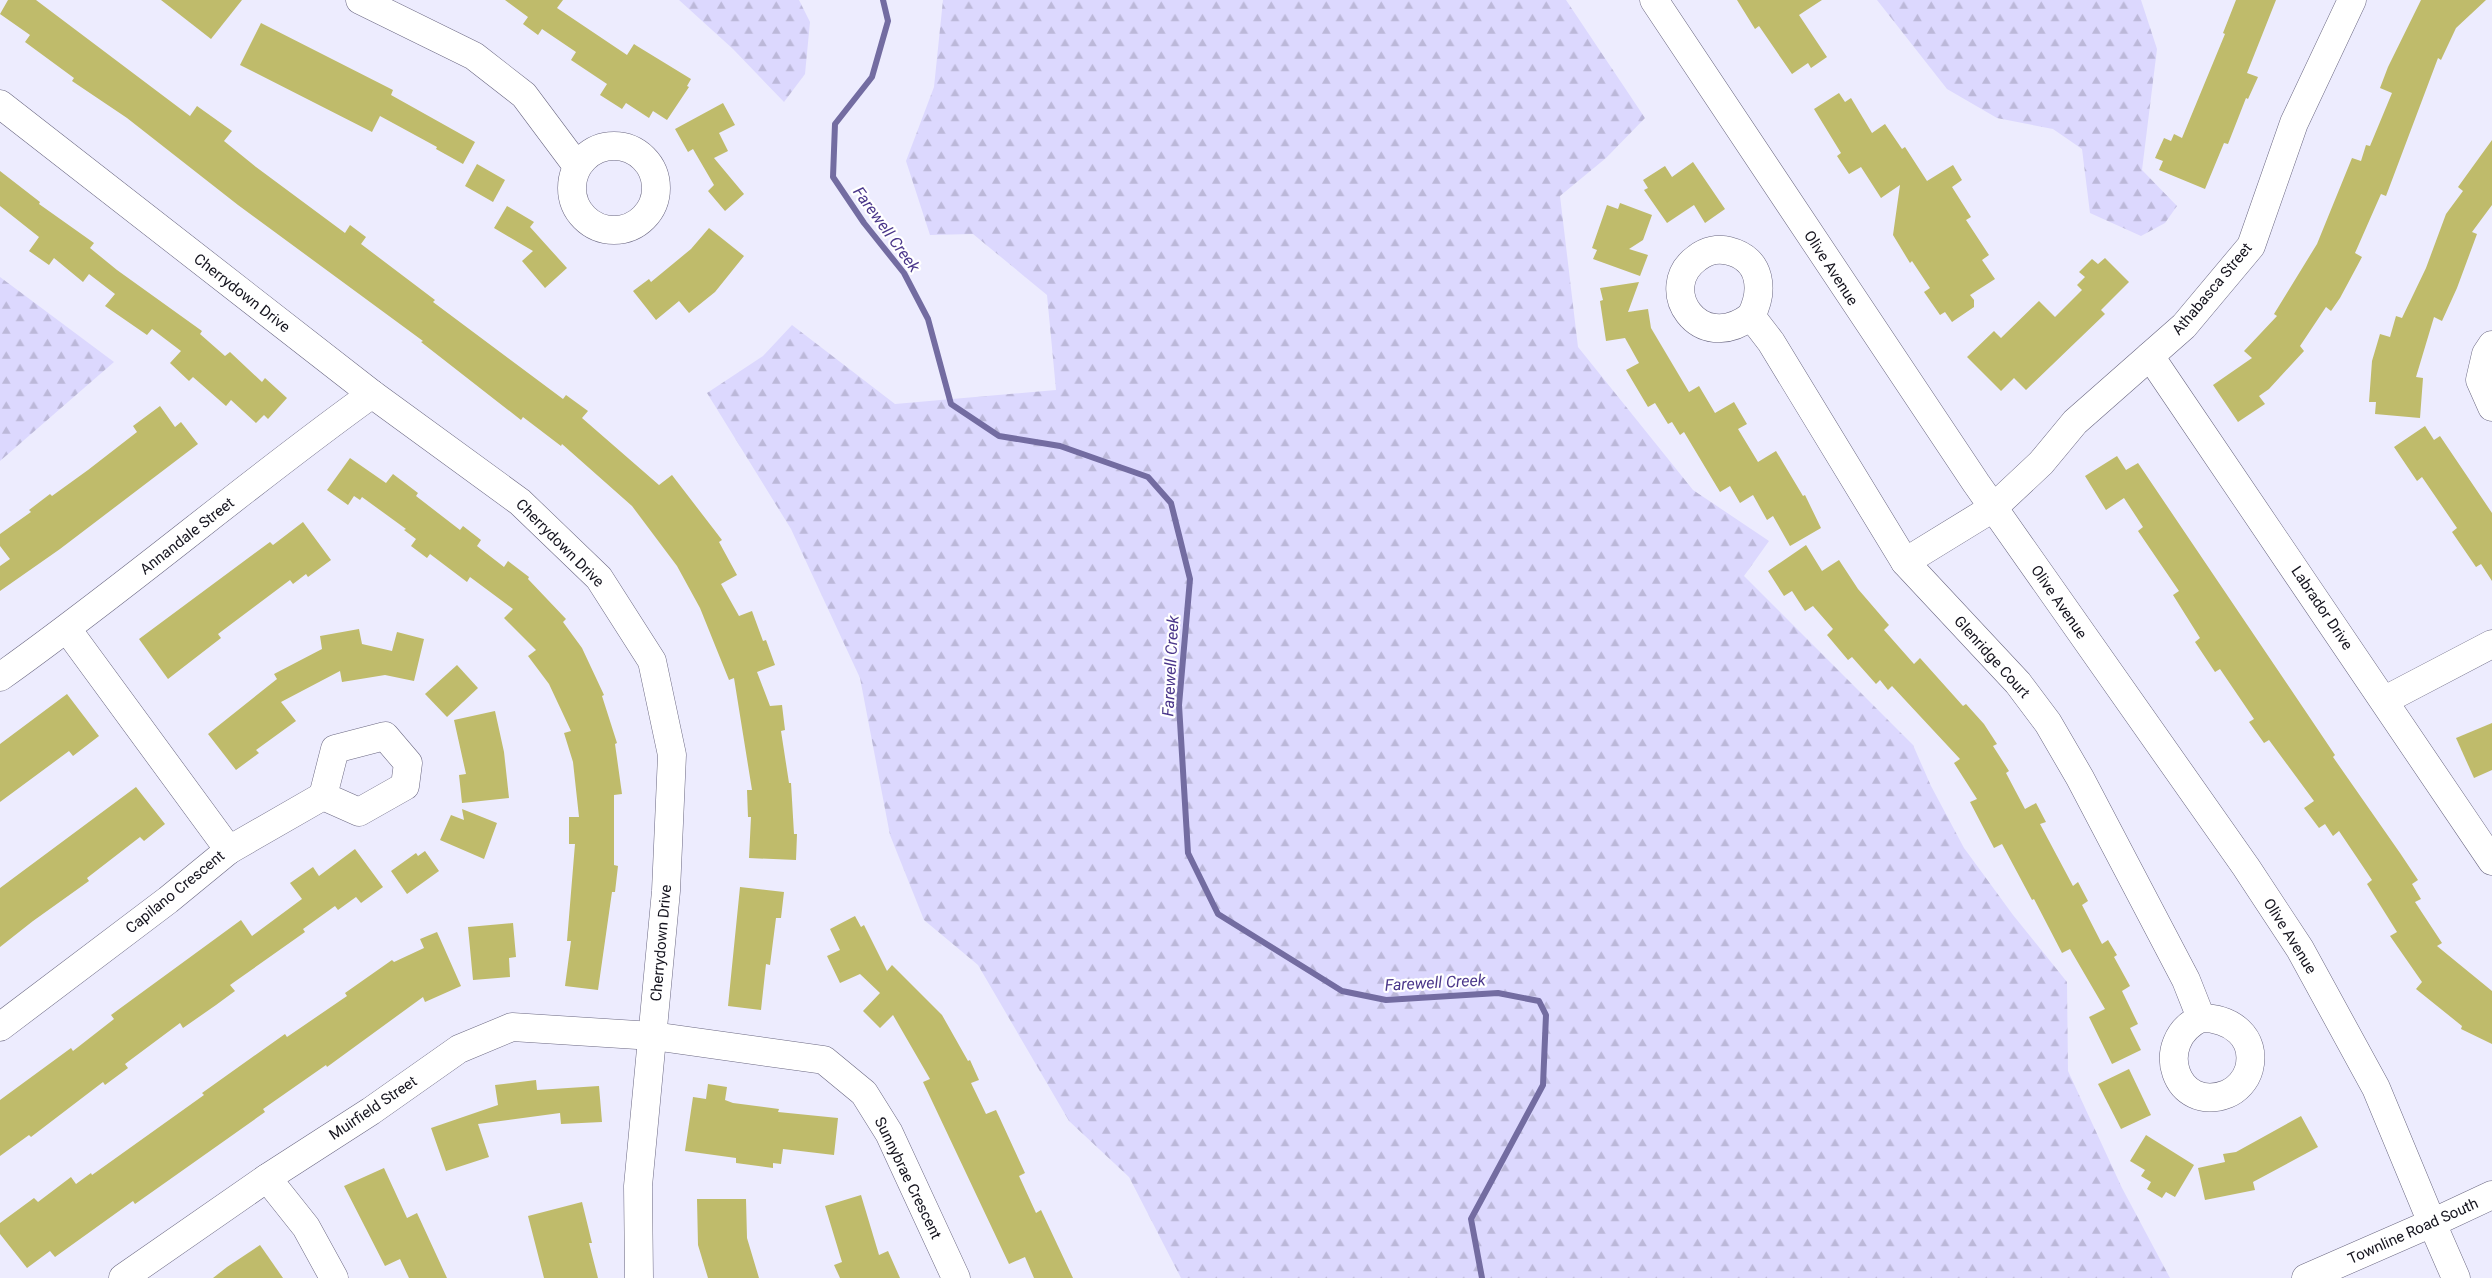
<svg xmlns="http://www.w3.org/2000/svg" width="2492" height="1278" font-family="Roboto,sans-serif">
  <defs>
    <pattern id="forest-firs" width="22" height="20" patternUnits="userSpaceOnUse" patternTransform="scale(1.25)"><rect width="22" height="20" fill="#dcd8fe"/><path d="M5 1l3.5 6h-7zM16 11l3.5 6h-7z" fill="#bcb8d9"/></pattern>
  </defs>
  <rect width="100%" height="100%" fill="#edecfe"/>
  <g fill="url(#forest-firs)">
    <path d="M 679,0 L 799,0 L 810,22 L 805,74 L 784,102 L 733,49 Z"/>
    <path d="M 943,0 L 1566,0 L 1645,118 L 1606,158 L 1560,196 L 1578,347 L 1693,490 L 1769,541 L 1744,576 L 1913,745 L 1931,786 L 1964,848 L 2013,915 L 2067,982 L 2068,1071 L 2122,1188 L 2170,1278 L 1181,1278 L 1129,1177 L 1069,1121 L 978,965 L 924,920 L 890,835 L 860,678 L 791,529 L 707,393 L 763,356 L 792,325 L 895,404 L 1056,390 L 1047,295 L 973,234 L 930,235 L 906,161 L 934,87 Z"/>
    <path d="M 1877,0 L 2141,0 L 2157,49 L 2142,170 L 2177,206 L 2165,223 L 2141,236 L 2090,213 L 2082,149 L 2053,129 L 1997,118 L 1947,89 Z"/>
    <path d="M 0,277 L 114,362 L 0,461 Z"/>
  </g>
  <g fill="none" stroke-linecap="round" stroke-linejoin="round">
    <path stroke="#736ca1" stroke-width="6" d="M 883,0 L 888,21 L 872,77 L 835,124 L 833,177 L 864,223 L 904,273 L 928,319 L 951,404 L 999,436 L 1060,446 L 1148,477 L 1171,503 L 1190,579 L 1179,705 L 1188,853 L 1218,914 L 1342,991 L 1386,1000 L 1498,993 L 1539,1001 L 1546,1015 L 1543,1085 L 1471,1219 L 1482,1278"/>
  </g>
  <g fill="#bfbb6b">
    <path d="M 8,0 L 36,0 L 190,116 L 197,106 L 232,131 L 224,141 L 256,167 L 345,233 L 350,225 L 366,237 L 361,244 L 435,300 L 433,302 L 563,399 L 566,395 L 588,411 L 582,418 L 659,485 L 672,475 L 722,540 L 719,542 L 737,575 L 721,584 L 739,616 L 752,611 L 763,641 L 766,640 L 775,665 L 757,672 L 770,706 L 782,705 L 785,730 L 781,731 L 789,783 L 791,783 L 794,834 L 797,834 L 796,860 L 749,858 L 751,817 L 748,817 L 747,790 L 752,790 L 734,678 L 729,680 L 700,608 L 677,566 L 632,506 L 562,444 L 561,446 L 523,417 L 521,420 L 421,342 L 423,341 L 238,205 L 127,118 L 72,81 L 74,78 L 25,42 L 30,35 L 0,14 Z"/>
    <path d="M 161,0 L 242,0 L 211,39 Z"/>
    <path d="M 505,0 L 563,0 L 557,8 L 627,55 L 634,44 L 637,46 L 691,79 L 687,86 L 689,87 L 667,120 L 653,111 L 649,118 L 626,103 L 622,109 L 600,95 L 607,84 L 571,60 L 576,52 L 542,29 L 538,35 L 523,24 L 528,17 Z"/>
    <path d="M 1737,0 L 1822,0 L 1799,15 L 1827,57 L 1811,68 L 1808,63 L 1792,74 L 1759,26 L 1755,29 Z"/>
    <path d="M 2236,0 L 2276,0 L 2247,73 L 2258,77 L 2248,99 L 2246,98 L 2228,144 L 2224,143 L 2205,189 L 2159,170 L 2163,161 L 2155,158 L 2164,138 L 2171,141 L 2174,134 L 2182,138 L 2225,34 L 2223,33 Z"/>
    <path d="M 2421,0 L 2486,0 L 2456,28 L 2441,60 L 2438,58 L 2386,196 L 2381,194 L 2355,253 L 2362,257 L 2340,298 L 2331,311 L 2326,307 L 2300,346 L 2304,351 L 2269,389 L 2259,396 L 2265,404 L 2238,422 L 2213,385 L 2252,358 L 2244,351 L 2277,316 L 2274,314 L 2317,244 L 2352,158 L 2361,161 L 2366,145 L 2370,146 L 2392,93 L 2380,88 L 2388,67 Z"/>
    <path d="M 261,23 L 393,90 L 391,95 L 475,142 L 463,164 L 436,149 L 437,147 L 380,116 L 372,132 L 240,65 Z"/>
    <path d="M 1839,93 L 1845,102 L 1851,98 L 1872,133 L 1885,124 L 1902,149 L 1905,147 L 1927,181 L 1953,165 L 1962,180 L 1952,187 L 1971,217 L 1966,220 L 1989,255 L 1982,260 L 1995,279 L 1970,295 L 1974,300 L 1974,307 L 1952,322 L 1945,312 L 1940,315 L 1924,292 L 1930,288 L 1912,261 L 1910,263 L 1893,235 L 1900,185 L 1881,198 L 1861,167 L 1849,174 L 1837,156 L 1841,153 L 1814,109 Z"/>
    <path d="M 723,103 L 735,125 L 719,133 L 728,151 L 714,158 L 744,194 L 725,211 L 708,191 L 714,185 L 693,149 L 688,152 L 675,129 Z"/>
    <path d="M 2492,140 L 2492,205 L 2472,232 L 2477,234 L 2457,288 L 2442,321 L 2434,317 L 2416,377 L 2423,378 L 2420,418 L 2375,414 L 2376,402 L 2369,402 L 2372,361 L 2380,334 L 2390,337 L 2396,316 L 2402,318 L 2426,268 L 2446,214 L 2463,191 L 2458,187 Z"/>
    <path d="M 1693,162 L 1725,209 L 1705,223 L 1694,205 L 1667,223 L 1644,190 L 1648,188 L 1643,180 L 1665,166 L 1672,177 Z"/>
    <path d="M 477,164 L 505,180 L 493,202 L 465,186 Z"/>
    <path d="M 0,171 L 40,202 L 39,204 L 94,243 L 90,248 L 117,270 L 202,331 L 200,334 L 225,356 L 230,352 L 262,382 L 265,378 L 287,398 L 268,419 L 264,415 L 256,423 L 231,400 L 226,406 L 193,377 L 189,381 L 170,363 L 181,351 L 152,329 L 147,335 L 105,306 L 115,294 L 89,274 L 83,282 L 54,258 L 49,265 L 29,251 L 39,237 L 0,206 Z"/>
    <path d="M 1620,203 L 1652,215 L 1643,240 L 1629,249 L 1648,255 L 1640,276 L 1593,259 L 1597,250 L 1592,248 L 1607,205 L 1618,209 Z"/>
    <path d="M 507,206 L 534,222 L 530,227 L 567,268 L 545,288 L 522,261 L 533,251 L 494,228 Z"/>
    <path d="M 709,228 L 744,256 L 715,292 L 689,313 L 679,301 L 656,320 L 633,291 L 649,279 L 651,282 L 691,249 Z"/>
    <path d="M 2105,258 L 2129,282 L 2101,310 L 2105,314 L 2026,390 L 2014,378 L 2001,391 L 1967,357 L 1994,331 L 2001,338 L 2039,301 L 2055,317 L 2082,290 L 2077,285 L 2085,277 L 2079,272 L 2092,259 L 2098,264 Z"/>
    <path d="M 1639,282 L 1628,312 L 1648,309 L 1651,328 L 1689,392 L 1699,386 L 1715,413 L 1734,402 L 1747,424 L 1738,429 L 1758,462 L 1776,451 L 1803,496 L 1805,495 L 1821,528 L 1790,546 L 1773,516 L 1767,520 L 1753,495 L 1740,503 L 1730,486 L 1720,492 L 1684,432 L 1680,435 L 1672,422 L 1668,424 L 1655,403 L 1648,407 L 1626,370 L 1639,363 L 1625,338 L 1606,341 L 1600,301 L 1603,300 L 1600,288 Z"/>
    <path d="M 160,406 L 175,427 L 181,422 L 198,444 L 60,549 L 0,591 L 0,566 L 10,559 L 0,546 L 0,534 L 31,512 L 29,510 L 50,494 L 52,496 L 88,470 L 137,432 L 133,426 Z"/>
    <path d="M 2425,426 L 2434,440 L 2440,436 L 2492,513 L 2492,581 L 2481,564 L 2476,567 L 2452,532 L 2457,528 L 2422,477 L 2417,481 L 2394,447 Z"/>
    <path d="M 2117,456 L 2126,470 L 2138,463 L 2335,755 L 2333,757 L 2400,853 L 2418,880 L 2412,884 L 2421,899 L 2415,902 L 2442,943 L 2437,946 L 2492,991 L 2492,1044 L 2461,1029 L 2462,1026 L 2416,989 L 2422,982 L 2390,936 L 2397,932 L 2367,884 L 2372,880 L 2339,831 L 2333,836 L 2325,824 L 2319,828 L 2304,808 L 2314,801 L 2269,740 L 2264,743 L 2249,722 L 2254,719 L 2220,669 L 2215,672 L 2195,642 L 2200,638 L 2173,595 L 2179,591 L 2138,531 L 2143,527 L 2124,498 L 2106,510 L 2085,476 Z"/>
    <path d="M 350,458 L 386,483 L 393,474 L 418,493 L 416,496 L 460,530 L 463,526 L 481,540 L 477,546 L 504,567 L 508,561 L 529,577 L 528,579 L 566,619 L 563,622 L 582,648 L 604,695 L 602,696 L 617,743 L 615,744 L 622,794 L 614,795 L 614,865 L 618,866 L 615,892 L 612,892 L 598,990 L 565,986 L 571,941 L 567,941 L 575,844 L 569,844 L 569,817 L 579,817 L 573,762 L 564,733 L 571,731 L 549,684 L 528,656 L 536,650 L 504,618 L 513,609 L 470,577 L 467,582 L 430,554 L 427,558 L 411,546 L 416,539 L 404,530 L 406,529 L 362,497 L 360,500 L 354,496 L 348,505 L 327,490 Z"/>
    <path d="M 303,522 L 331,560 L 308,577 L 306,574 L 293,584 L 290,580 L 218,634 L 221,638 L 168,679 L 139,639 L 270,542 L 273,545 Z"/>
    <path d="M 1806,545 L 1822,571 L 1839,560 L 1858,589 L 1889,625 L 1884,630 L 1914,664 L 1920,658 L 1963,706 L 1966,704 L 1984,724 L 1997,744 L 1993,746 L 2009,771 L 2006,773 L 2025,809 L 2036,803 L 2046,822 L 2040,824 L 2073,886 L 2078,882 L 2088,901 L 2082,905 L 2102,944 L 2108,940 L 2117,955 L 2114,957 L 2130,986 L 2122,991 L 2138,1024 L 2130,1028 L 2141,1050 L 2112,1064 L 2089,1017 L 2105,1009 L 2070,949 L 2062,953 L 2034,899 L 2032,900 L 2002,844 L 1994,848 L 1970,802 L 1977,799 L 1954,763 L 1960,759 L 1892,686 L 1888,690 L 1880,680 L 1876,684 L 1852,657 L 1848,660 L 1827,635 L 1833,629 L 1813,606 L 1805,611 L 1792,591 L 1784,596 L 1768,571 Z"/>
    <path d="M 359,629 L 362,644 L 392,651 L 397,632 L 424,639 L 414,681 L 385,675 L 342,682 L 340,671 L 281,702 L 296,721 L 256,750 L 259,753 L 236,770 L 208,734 L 277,679 L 274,674 L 322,649 L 320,636 Z"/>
    <path d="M 457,665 L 478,688 L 447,717 L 425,694 Z"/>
    <path d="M 67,694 L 99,736 L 73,756 L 69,751 L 0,802 L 0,744 Z"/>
    <path d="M 495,711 L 504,752 L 509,798 L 462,803 L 459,775 L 466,774 L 454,720 Z"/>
    <path d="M 2492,723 L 2492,770 L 2474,778 L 2456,738 Z"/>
    <path d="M 136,787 L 165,824 L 144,841 L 140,837 L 87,878 L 89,881 L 33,921 L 0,947 L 0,888 Z"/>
    <path d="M 462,809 L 497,823 L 484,859 L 440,840 L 451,815 L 464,820 Z"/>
    <path d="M 355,849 L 383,887 L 361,903 L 356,897 L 338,910 L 335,906 L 303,929 L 305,932 L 230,985 L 235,991 L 216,1005 L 183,1028 L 180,1023 L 125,1064 L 128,1068 L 105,1085 L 103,1082 L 31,1137 L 29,1135 L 0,1156 L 0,1100 L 71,1048 L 73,1051 L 114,1019 L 111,1015 L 241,920 L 252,936 L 302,899 L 290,883 L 313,867 L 319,876 Z"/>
    <path d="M 425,851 L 439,871 L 407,894 L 391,871 L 416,853 L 418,856 Z"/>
    <path d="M 740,887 L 784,892 L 781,918 L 776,918 L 770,965 L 766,964 L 761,1010 L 728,1006 Z"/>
    <path d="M 855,916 L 861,927 L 864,925 L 887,971 L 892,965 L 942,1015 L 968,1061 L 970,1060 L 979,1080 L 971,1083 L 986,1114 L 996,1110 L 1025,1173 L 1019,1176 L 1036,1213 L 1041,1210 L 1073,1278 L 1034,1278 L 1025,1257 L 1009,1264 L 923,1082 L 930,1079 L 893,1015 L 880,1028 L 863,1011 L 880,993 L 860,974 L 840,983 L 827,956 L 840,950 L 830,929 Z"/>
    <path d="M 513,923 L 516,957 L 509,958 L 510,977 L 473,980 L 468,927 Z"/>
    <path d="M 437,932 L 461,986 L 425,1002 L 423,997 L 327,1067 L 326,1065 L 263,1109 L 265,1112 L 169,1180 L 135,1204 L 133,1201 L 55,1257 L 50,1251 L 27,1268 L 0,1234 L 0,1223 L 34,1198 L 38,1202 L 71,1177 L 76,1184 L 91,1173 L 92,1175 L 204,1095 L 202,1093 L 285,1034 L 287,1037 L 347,996 L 345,993 L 392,960 L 394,962 L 424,948 L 420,939 Z"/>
    <path d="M 2129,1069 L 2151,1115 L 2121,1129 L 2098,1084 Z"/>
    <path d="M 536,1080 L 537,1090 L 599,1086 L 602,1122 L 561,1124 L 560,1113 L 478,1124 L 489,1157 L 446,1171 L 431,1128 L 498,1105 L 495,1085 Z"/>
    <path d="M 708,1084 L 727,1087 L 725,1100 L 733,1103 L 779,1109 L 778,1112 L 838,1118 L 834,1155 L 783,1149 L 781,1164 L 773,1163 L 773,1168 L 736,1163 L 736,1158 L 685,1151 L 693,1097 L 706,1099 Z"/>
    <path d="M 2301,1116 L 2318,1147 L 2253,1182 L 2255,1190 L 2205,1200 L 2198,1168 L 2225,1162 L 2223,1154 L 2236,1152 Z"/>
    <path d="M 2146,1135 L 2194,1165 L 2175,1197 L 2166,1192 L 2162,1198 L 2147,1189 L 2151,1182 L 2141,1176 L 2145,1170 L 2130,1161 Z"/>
    <path d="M 384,1168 L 407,1218 L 417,1213 L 447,1278 L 409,1278 L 400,1259 L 385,1266 L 344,1186 Z"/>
    <path d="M 861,1195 L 879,1255 L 888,1251 L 900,1278 L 840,1278 L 834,1265 L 842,1262 L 825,1206 Z"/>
    <path d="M 697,1199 L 746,1199 L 747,1238 L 759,1278 L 708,1278 L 698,1245 Z"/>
    <path d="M 582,1202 L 592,1243 L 589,1243 L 598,1278 L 544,1278 L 528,1216 Z"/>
    <path d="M 260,1245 L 283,1278 L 213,1278 L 227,1267 Z"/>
  </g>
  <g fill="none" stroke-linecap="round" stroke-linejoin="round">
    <g stroke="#6b6882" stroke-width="29">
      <g id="minor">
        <path d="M 360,0 L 474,56 L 524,95 L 577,166"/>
        <path d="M 0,104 L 372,394 L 520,502 L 599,578 L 652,661 L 672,755 L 666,891 L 638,1186 L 639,1278"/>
        <circle cx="614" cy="188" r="42"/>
        <path d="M 1751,316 C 1699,356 1655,288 1697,258 C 1706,251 1718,248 1729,251 C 1762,259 1764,291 1751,316 L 1771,342 L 1905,562 L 2018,683 L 2048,723 L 2080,778 L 2186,980 L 2201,1018 C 2231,1018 2257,1037 2249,1069 C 2246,1080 2237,1090 2227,1094 C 2176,1114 2151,1042 2201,1018"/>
        <path d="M 2492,345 L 2486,354 L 2480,380 L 2492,407"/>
        <path d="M 2150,356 L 2492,861"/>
        <path d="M 1905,562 L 1993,508 L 2041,463 L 2075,422 L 2184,326 L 2251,246 L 2294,123 L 2352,0"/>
        <path d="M 0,677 C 127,587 245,485 372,394"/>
        <path d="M 2385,700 L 2492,644"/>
        <path d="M 229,850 L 323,796 L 335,749 L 385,736 L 408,763 L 405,786 L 359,812 L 323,796"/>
        <path d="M 0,1027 L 168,900 L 229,850 L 67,629"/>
        <path d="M 267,1178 L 306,1227 L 334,1278"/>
        <path d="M 123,1278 L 267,1178 L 371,1111 L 459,1049 L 512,1027 L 653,1036 L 824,1060 L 864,1093 L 889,1133 L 956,1278"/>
        <path d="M 2306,1278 L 2432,1223 L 2456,1278"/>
      </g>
    </g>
    <g stroke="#6b6882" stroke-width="29">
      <path id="major" d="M 1654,0 L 1976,483 L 2246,867 L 2300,949 L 2376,1088 L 2432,1223 L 2492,1195"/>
    </g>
    <use href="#minor" stroke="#fff" stroke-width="28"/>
    <use href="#major" stroke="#fff" stroke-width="28"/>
  </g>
  <g text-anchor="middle" stroke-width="4.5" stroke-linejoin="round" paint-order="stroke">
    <g font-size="15" fill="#15141e" stroke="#fff">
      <text transform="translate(1831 268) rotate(57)" y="5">Olive Avenue</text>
      <text transform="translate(2212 289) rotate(-50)" y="5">Athabasca Street</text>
      <text transform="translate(242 293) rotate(38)" y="5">Cherrydown Drive</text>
      <text transform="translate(187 536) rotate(-38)" y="5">Annandale Street</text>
      <text transform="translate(560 543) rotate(45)" y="5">Cherrydown Drive</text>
      <text transform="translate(2059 602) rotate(55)" y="5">Olive Avenue</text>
      <text transform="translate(2322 608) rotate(56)" y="5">Labrador Drive</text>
      <text transform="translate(1992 657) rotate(48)" y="5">Glenridge Court</text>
      <text transform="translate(175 892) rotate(-39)" y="5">Capilano Crescent</text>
      <text transform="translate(2290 936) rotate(58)" y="5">Olive Avenue</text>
      <text transform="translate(661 943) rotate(-85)" y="5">Cherrydown Drive</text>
      <text transform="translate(373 1108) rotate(-34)" y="5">Muirfield Street</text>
      <text transform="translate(908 1178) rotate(64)" y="5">Sunnybrae Crescent</text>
      <text transform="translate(2413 1231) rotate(-24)" y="5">Townline Road South</text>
    </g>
    <g font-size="16" font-style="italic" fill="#4a368a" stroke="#fff">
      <text transform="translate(887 229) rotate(54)" y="6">Farewell Creek</text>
      <text transform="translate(1170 666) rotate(-87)" y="6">Farewell Creek</text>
      <text transform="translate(1435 982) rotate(-3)" y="6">Farewell Creek</text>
    </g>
  </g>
</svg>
